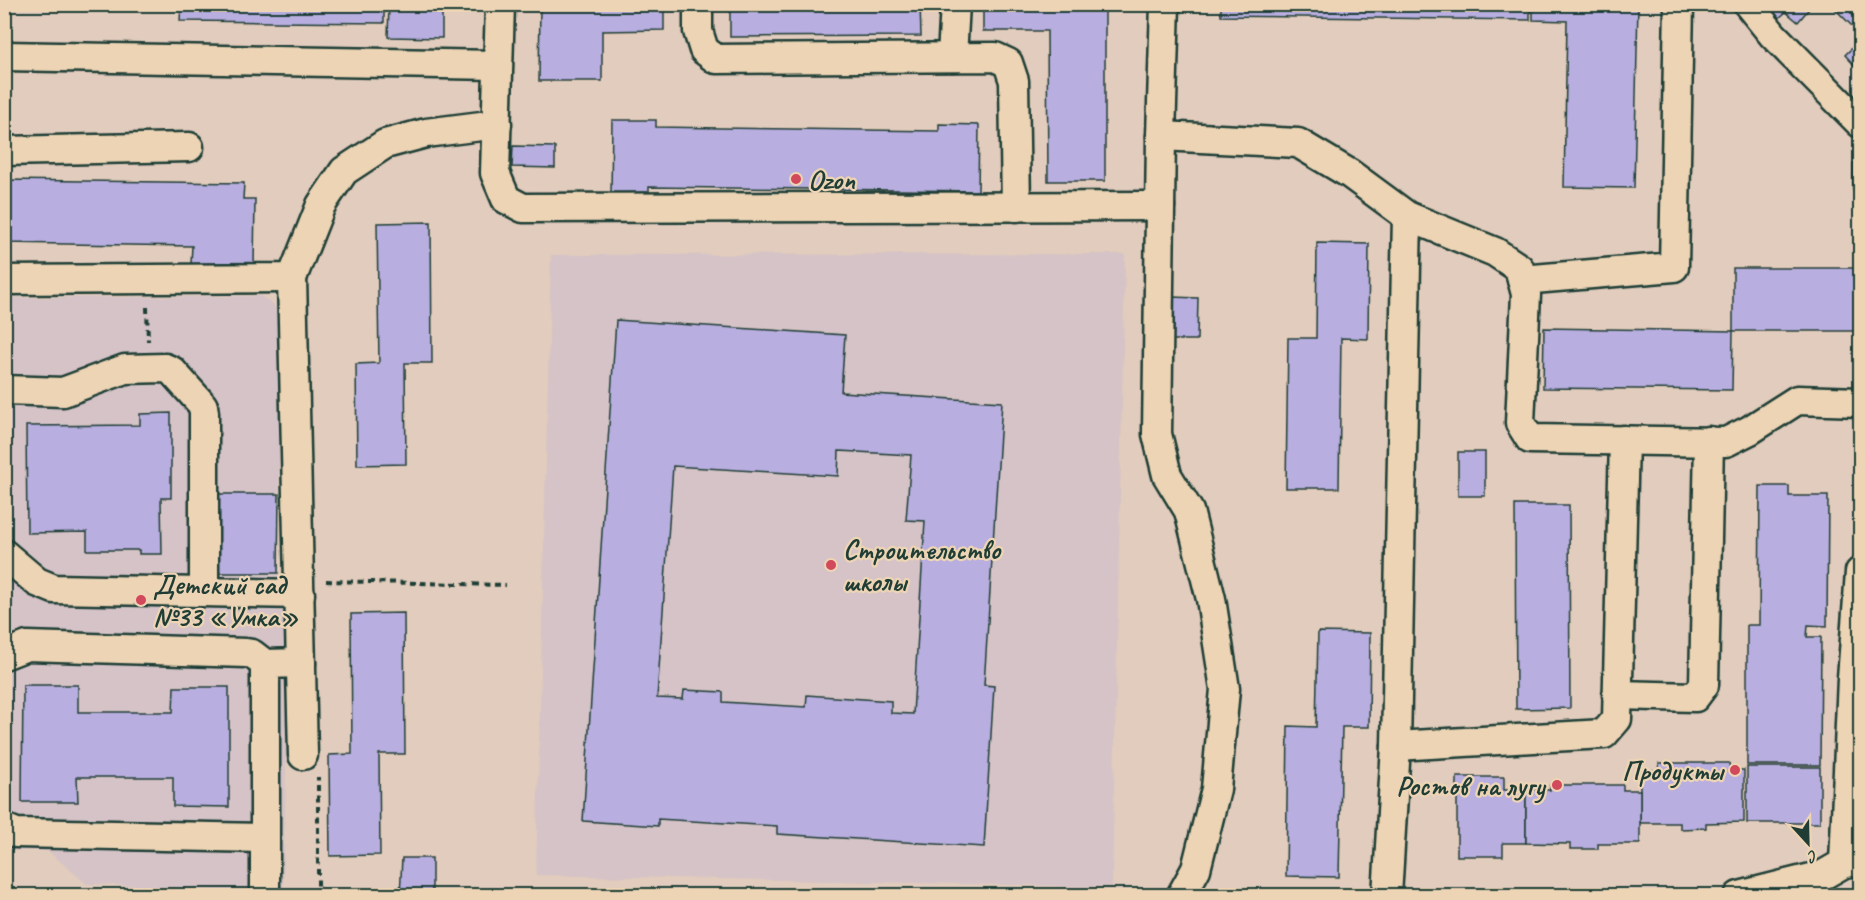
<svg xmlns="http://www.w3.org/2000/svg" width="1865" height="900" font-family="Caveat,sans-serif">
  <rect width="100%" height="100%" fill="#e2ccbd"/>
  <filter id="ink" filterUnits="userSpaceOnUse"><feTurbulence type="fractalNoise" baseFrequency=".0167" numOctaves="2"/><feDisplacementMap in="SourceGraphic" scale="12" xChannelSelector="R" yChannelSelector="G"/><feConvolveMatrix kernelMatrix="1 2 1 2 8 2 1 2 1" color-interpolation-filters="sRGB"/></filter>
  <g filter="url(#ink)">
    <g fill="#d5c3c7">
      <path d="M 1125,254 L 1112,887 L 536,875 L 551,255 Z"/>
      <path d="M 260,296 L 272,303 L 280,313 L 279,494 L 218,494 L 218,572 L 278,573 L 278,606 L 290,607 L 283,892 L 87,884 L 48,851 L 5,850 L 5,306 L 10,298 Z"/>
    </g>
    <g fill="#b8aedf" stroke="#1f3d34" stroke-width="1.5" fill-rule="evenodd">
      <path d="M 4,4 L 181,4 L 180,7 Z"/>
      <path d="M 181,4 L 384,4 L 384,23 L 180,21 Z"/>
      <path d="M 389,4 L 442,4 L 442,38 L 388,37 Z"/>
      <path d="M 540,4 L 664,4 L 664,30 L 602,31 L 602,81 L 539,81 Z"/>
      <path d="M 730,4 L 920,4 L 921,36 L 730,37 Z"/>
      <path d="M 983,4 L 1105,4 L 1105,181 L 1048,181 L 1047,31 L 983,31 Z"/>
      <path d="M 1221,4 L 1530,4 L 1530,20 L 1221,16 Z"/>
      <path d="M 1533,4 L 1638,4 L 1634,188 L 1564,187 L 1567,21 L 1533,20 Z"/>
      <path d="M 1767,4 L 1813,4 L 1798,22 L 1786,12 L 1778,19 Z"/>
      <path d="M 1830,4 L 1860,4 L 1851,13 L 1859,21 L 1853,27 Z"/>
      <path d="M 1860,4 L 1860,35 L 1853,27 L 1859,21 L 1851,13 Z"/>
      <path d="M 1860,40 L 1860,66 L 1858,69 L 1845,55 Z"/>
      <path d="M 612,120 L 656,120 L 656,127 L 939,131 L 939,124 L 979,125 L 978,191 L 649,187 L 649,196 L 611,195 Z"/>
      <path d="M 513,146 L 555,147 L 555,168 L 512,167 Z"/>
      <rect x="1853" y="163" width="7" height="27"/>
      <path d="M 4,180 L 244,183 L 243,199 L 255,199 L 254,265 L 191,264 L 192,246 L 4,243 Z"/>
      <path d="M 431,222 L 432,363 L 405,363 L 406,464 L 357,465 L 356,364 L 379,363 L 377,223 Z"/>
      <path d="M 1317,243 L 1369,244 L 1368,339 L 1341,338 L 1339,488 L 1286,488 L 1288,338 L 1316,338 Z"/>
      <rect x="1733" y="268" width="127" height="63"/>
      <path d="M 1172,297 L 1198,298 L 1197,340 L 1172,340 Z"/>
      <path d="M 616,320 L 845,335 L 841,392 L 1002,402 L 984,685 L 994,686 L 984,847 L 777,834 L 777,826 L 658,819 L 658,826 L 583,821 ZM 839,451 L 911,455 L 906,520 L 925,521 L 913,714 L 891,713 L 891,701 L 807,695 L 806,707 L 723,702 L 723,692 L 684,690 L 683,699 L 657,698 L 673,466 L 838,476 Z"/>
      <path d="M 1544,328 L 1733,331 L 1732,390 L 1543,388 Z"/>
      <path d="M 171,413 L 171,498 L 161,498 L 162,554 L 139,554 L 139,550 L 87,550 L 87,532 L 27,533 L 26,426 L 140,425 L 140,414 Z"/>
      <rect x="1458" y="452" width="27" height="44"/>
      <path d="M 1760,486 L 1789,486 L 1789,496 L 1828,496 L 1827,626 L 1808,625 L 1807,637 L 1821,637 L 1820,765 L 1747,765 L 1747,625 L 1759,625 Z"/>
      <path d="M 218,494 L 279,494 L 278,573 L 218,573 Z"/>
      <path d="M 1515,505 L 1569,505 L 1570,708 L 1516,709 Z"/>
      <path d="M 404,613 L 405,754 L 379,754 L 380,855 L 330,856 L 329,755 L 352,754 L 351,614 Z"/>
      <path d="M 1318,632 L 1370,633 L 1369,727 L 1342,727 L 1339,877 L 1286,876 L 1288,726 L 1316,727 Z"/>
      <path d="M 23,685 L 78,685 L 78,712 L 173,712 L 174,687 L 229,687 L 229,807 L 173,806 L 173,777 L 77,777 L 78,802 L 22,802 Z"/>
      <path d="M 1659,763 L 1729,763 L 1730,770 L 1744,770 L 1744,822 L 1706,823 L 1706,828 L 1680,829 L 1680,823 L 1640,823 L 1640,770 L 1658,770 Z"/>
      <rect x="1747" y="767" width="73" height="56"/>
      <path d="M 1457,777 L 1504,777 L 1504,790 L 1526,790 L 1526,843 L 1503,843 L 1503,856 L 1457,856 Z"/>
      <path d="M 1550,785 L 1623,785 L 1623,790 L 1640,790 L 1640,844 L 1598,844 L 1598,849 L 1570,849 L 1570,844 L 1526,843 L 1526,790 L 1550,790 Z"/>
      <path d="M 402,858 L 432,858 L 432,896 L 400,896 Z"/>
    </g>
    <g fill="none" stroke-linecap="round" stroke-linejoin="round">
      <g stroke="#1f3d34" stroke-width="33">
        <g id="minor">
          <path d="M 500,4 L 495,173 L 506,199 L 523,208 L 1160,206"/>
          <path d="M 698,4 L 698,31 L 704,50 L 716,59 L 995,57 L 1008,63 L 1014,81 L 1016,207"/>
          <path d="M 1165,4 L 1161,136 L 1157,434 L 1167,475 L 1189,511 L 1211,599 L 1225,689 L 1216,789 L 1196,869 L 1181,896"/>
          <path d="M 1748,4 L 1773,35 L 1860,123"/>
          <path d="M 4,56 L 497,65"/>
          <path d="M 952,57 L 955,4"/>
          <path d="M 1161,136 L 1298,143 L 1350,174 L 1407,216 L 1495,252 L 1519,268 L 1526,294 L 1520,423 L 1530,439 L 1726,442 L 1750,430 L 1797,400 L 1860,402"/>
          <path d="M 4,151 L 189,147"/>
          <path d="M 292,278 L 303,755"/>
          <path d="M 4,280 L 292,278 L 321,205 L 344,171 L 385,144 L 426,133 L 497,124"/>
          <path d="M 1522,280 L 1674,267 L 1679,4"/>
          <path d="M 4,390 L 63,392 L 125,369 L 165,368 L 172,371 L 199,401 L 203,406 L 204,413 L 204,591"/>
          <path d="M 4,554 L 37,582 L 54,589 L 300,594"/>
          <path d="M 4,655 L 27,646 L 246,653 L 252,654 L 265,664"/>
          <path d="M 1617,695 L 1695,697 L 1704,685 L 1709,441"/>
          <path d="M 1396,746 L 1604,734 L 1617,719 L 1624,440"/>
          <path d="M 4,828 L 16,833 L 264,838"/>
          <path d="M 1844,863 L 1852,678 L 1860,572"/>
          <path d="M 265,896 L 265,664 L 301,663"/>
          <path d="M 1387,896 L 1396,746 L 1407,216"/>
          <path d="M 1739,896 L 1823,875 L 1844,863 L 1860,861"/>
        </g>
      </g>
      <g stroke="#1f3d34" stroke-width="4" stroke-dasharray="6 4.5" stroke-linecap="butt">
        <path d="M 147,307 L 148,341"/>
        <path d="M 326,581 L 506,585"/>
        <path d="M 318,896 L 318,777"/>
      </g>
      <use href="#minor" stroke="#edd4b5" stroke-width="28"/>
    </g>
  </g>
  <g fill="#d1495b" stroke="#edd4b5" stroke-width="2">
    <circle cx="796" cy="179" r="6"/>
    <circle cx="831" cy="565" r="6"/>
    <circle cx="141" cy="600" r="6"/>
    <circle cx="1735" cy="770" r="6"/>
    <circle cx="1557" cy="785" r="6"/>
  </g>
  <g text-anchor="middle" stroke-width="4.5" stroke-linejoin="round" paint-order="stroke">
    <g font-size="28" font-weight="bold" fill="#1f3d34" stroke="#edd4b5" text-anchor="start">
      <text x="808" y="189">Ozon</text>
      <text x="843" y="559">Строительство<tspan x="843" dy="32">школы</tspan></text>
      <text x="153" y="594">Детский сад<tspan x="153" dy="32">№33 «Умка»</tspan></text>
      <text x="1723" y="780" text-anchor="end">Продукты</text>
      <text x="1545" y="795" text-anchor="end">Ростов на лугу</text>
    </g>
  </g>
  <rect width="1865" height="900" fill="none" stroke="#edd4b5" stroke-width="24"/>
  <rect x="12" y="12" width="1841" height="876" fill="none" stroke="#1f3d34" stroke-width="2" filter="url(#ink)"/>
  <g transform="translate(1808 843) rotate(158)" stroke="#edd4b5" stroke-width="4.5" paint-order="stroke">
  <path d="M0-4.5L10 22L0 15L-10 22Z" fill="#1f3d34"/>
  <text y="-9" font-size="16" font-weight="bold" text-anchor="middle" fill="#1f3d34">С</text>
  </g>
</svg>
